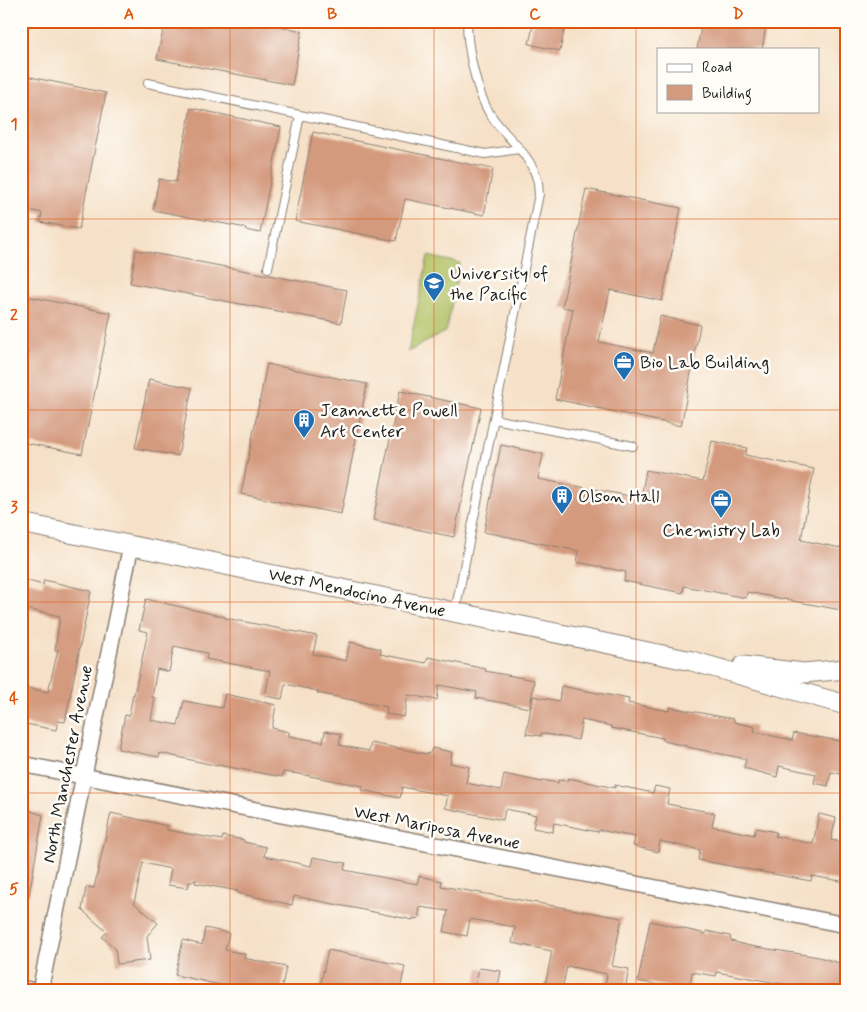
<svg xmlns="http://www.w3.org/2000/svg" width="867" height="1012" font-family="Mynerve,sans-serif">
  <rect width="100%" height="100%" fill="#fdfcf7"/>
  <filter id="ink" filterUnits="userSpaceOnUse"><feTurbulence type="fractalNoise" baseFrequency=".02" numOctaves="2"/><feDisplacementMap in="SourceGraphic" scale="10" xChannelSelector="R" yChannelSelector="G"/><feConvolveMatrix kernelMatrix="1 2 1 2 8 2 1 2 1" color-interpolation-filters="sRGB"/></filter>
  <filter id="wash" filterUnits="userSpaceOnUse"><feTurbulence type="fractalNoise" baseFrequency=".0096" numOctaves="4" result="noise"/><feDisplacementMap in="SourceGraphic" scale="20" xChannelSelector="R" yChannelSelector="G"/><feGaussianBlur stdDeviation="1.12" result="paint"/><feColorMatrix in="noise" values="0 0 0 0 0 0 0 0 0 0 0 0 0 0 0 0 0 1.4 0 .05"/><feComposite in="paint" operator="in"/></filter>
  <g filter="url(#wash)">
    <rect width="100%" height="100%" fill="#f6e1c8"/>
    <path fill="#b1c164" stroke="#666e40" d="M 428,256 L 460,263 L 446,331 L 408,352 Z"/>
    <g id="blocks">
      <g fill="#d49a7e">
        <path d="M 165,21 L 255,21 L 302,31 L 292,85 L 157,59 Z"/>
        <path d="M 534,21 L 566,21 L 560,51 L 529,44 Z"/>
        <path d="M 702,21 L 767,21 L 762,49 L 697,49 Z"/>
        <path d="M 21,75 L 106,93 L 79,229 L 40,222 L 42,213 L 21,208 Z"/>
        <path d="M 191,108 L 281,127 L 260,233 L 245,230 L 246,228 L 153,210 L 159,179 L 176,182 Z"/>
        <path d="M 313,132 L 493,169 L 484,215 L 405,199 L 396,241 L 295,221 Z"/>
        <path d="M 586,189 L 681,208 L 662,301 L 610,290 L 599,342 L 653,353 L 660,316 L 700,325 L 681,426 L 555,399 L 573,309 L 562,307 Z"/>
        <path d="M 136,250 L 347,290 L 341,323 L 130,283 Z"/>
        <path d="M 21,295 L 111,313 L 82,454 L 21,442 L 21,387 L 28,352 L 21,351 Z"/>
        <path d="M 267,364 L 367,384 L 341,514 L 241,494 Z"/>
        <path d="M 149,379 L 192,388 L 178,456 L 135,448 Z"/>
        <path d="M 400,391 L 481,408 L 454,537 L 373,520 Z"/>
        <path d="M 712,441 L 747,448 L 745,455 L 814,469 L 801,540 L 846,549 L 846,611 L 747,592 L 746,598 L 684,586 L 683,593 L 624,581 L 626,572 L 577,562 L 579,551 L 484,532 L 501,445 L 543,454 L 538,479 L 641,498 L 646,470 L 703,481 Z"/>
        <path d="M 21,579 L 43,585 L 44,580 L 91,591 L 65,722 L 58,721 L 56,730 L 21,723 L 21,687 L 48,692 L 58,650 L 55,650 L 60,616 L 21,608 Z"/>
        <path d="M 146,599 L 225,617 L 225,618 L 317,636 L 313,654 L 346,661 L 350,642 L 381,649 L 380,654 L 426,663 L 428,657 L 486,669 L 485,671 L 534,680 L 530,708 L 476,698 L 477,692 L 439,685 L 437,700 L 408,695 L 404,717 L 386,714 L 387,707 L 317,693 L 318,691 L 285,684 L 282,699 L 265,696 L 270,671 L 206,659 L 207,653 L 174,646 L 169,672 L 157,669 L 152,697 L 155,698 L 151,720 L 178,725 L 184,701 L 222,708 L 225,694 L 276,705 L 272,728 L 289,732 L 289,736 L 323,742 L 325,731 L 341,734 L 339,745 L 369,751 L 371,743 L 426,754 L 430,753 L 432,748 L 452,752 L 450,763 L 469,767 L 466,783 L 501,790 L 504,774 L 542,782 L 543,780 L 558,783 L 558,780 L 568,781 L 568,778 L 615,788 L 615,785 L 653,793 L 655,786 L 670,789 L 667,804 L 715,813 L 712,826 L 754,835 L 756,828 L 776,832 L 775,836 L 813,844 L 819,814 L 836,818 L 831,840 L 846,843 L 846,882 L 812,876 L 811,881 L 698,860 L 700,850 L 660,841 L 658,852 L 633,846 L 635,837 L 599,830 L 598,832 L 554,823 L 553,832 L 533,828 L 536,815 L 505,809 L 503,820 L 445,808 L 448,796 L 402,787 L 400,798 L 362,790 L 363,786 L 299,774 L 283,772 L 282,777 L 218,765 L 218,766 L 160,753 L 159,757 L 118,749 L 125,715 L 129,716 L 133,694 L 134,695 L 148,632 L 139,630 Z"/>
        <path d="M 561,686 L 629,699 L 628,703 L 669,711 L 669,707 L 734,719 L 734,722 L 755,727 L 754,732 L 792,740 L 794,733 L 846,742 L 846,775 L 831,772 L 828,786 L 814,783 L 816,774 L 779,766 L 777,777 L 744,768 L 746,759 L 687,747 L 687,746 L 663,741 L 663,738 L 611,728 L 611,726 L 582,720 L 578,740 L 541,733 L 541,736 L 526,734 L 533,696 L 559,701 Z"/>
        <path d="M 21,808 L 43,815 L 29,895 L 21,894 Z"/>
        <path d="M 111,813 L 167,826 L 167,830 L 222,840 L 223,836 L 244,840 L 244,842 L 266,847 L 264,856 L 311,866 L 313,857 L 346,863 L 344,870 L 417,884 L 419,876 L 442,881 L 441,886 L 622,918 L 612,966 L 629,969 L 625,990 L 605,986 L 607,974 L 567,966 L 562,991 L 544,991 L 552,951 L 512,943 L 515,927 L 470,919 L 467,936 L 444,932 L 448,911 L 420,907 L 418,919 L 413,918 L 413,920 L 294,896 L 292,905 L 238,893 L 238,891 L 195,883 L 196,879 L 192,882 L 189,882 L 188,888 L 168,885 L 171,869 L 143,863 L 134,903 L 158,923 L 147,936 L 150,960 L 117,964 L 115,948 L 102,937 L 107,932 L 82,910 L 86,887 L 94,888 Z"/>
        <path d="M 650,921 L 706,934 L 706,931 L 730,936 L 731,941 L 750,946 L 819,957 L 846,965 L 846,991 L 809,991 L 810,989 L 717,972 L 716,976 L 692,972 L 689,991 L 638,981 Z"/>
        <path d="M 205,928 L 229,933 L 225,950 L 245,954 L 244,958 L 286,967 L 281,991 L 248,991 L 175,975 L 183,940 L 202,945 Z"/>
        <path d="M 328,950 L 405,966 L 400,991 L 319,991 Z"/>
        <path d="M 479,968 L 501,971 L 497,991 L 474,991 Z"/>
      </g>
    </g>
  </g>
  <g filter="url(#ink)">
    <use href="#blocks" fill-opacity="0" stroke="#897e72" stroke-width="1"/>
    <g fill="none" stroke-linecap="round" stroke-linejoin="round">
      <g stroke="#897e72" stroke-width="10">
        <g id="service">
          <path d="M 148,83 L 485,154 L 519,149"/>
          <path d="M 268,268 L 300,116"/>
          <path d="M 494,419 L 633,446"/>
          <path d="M 455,612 L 539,194 C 538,190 539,184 537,179 C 530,153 504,136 490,114 C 476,92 467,47 467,21"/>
        </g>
      </g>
      <g stroke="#897e72" stroke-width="18">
        <g id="minor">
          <path d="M 21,764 L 846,925"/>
          <path d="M 21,988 L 35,991"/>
          <path d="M 40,991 L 131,545"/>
        </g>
      </g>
      <g stroke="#897e72" stroke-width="21">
        <g id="tertiary">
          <path d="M 21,523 L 692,661 L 846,705"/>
          <path d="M 743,666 L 804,673 L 846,669"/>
        </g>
      </g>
      <use href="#service" stroke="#fff" stroke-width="8"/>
      <use href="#minor" stroke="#fff" stroke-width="15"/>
      <use href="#tertiary" stroke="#fff" stroke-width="19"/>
    </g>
  </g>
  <path fill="none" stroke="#de560d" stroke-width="1" stroke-opacity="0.55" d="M 230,21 L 230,991M 434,21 L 434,991M 636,21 L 636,991M 21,219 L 846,219M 21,410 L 846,410M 21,602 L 846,602M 21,793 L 846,793"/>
  <defs>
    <g id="university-pin" transform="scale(1.125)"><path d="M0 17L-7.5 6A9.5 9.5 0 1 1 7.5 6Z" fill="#1f6fb2" stroke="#fdfcf7"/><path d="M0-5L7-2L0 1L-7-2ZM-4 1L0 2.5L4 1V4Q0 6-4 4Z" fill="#fff"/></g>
    <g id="office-pin" transform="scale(1.125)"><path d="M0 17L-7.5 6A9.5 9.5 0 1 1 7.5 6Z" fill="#1f6fb2" stroke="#fdfcf7"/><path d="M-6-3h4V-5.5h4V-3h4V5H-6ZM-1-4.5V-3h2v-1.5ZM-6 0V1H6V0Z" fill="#fff"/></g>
    <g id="building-pin" transform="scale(1.125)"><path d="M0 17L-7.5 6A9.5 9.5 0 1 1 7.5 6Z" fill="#1f6fb2" stroke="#fdfcf7"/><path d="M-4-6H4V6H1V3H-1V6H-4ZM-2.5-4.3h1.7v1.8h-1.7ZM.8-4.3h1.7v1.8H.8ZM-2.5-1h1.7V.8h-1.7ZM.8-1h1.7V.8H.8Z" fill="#fff"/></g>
  </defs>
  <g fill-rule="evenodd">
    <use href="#university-pin" x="434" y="283"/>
    <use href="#office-pin" x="624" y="362"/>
    <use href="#building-pin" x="304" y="420"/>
    <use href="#building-pin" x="562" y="496"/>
    <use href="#office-pin" x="721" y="500"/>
  </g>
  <g text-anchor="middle" stroke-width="5" stroke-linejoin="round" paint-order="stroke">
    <g font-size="18" fill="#1c1c1c" stroke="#fdfcf7" text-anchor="start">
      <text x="450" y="279">University of<tspan x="450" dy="21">the Pacific</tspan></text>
      <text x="640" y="368">Bio Lab Building</text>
      <text x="320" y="416">Jeannette Powell<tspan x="320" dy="21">Art Center</tspan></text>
      <text x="578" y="502">Olson Hall</text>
      <text x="721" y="536" text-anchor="middle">Chemistry Lab</text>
    </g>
    <g font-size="18" fill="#1c1c1c" stroke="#fdfcf7">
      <text transform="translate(357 592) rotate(12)" y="6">West Mendocino Avenue</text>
      <text transform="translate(67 764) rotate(-79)" y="6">North Manchester Avenue</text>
      <text transform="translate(437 827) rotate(11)" y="6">West Mariposa Avenue</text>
    </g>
  </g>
  <rect width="867" height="1012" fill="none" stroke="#fdfcf7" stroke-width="55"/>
  <rect x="657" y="48" width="162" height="65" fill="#fdfcf7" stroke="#a3a29f"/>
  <rect x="667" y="64" width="25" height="8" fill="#ffffff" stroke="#a3a29f"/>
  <text x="702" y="72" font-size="15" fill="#1c1c1c">Road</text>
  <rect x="667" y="85" width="25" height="15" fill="#d49a7e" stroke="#a3a29f"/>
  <text x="702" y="98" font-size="15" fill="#1c1c1c">Building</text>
  <rect x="28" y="28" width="812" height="956" fill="none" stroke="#de560d" stroke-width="2"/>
  <g font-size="16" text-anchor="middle" font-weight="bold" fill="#de560d">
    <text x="129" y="19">A</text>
    <text x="332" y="19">B</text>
    <text x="535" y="19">C</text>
    <text x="738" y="19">D</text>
    <text x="14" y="129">1</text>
    <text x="14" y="320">2</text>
    <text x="14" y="512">3</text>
    <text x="14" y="703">4</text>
    <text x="14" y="894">5</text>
  </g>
</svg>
